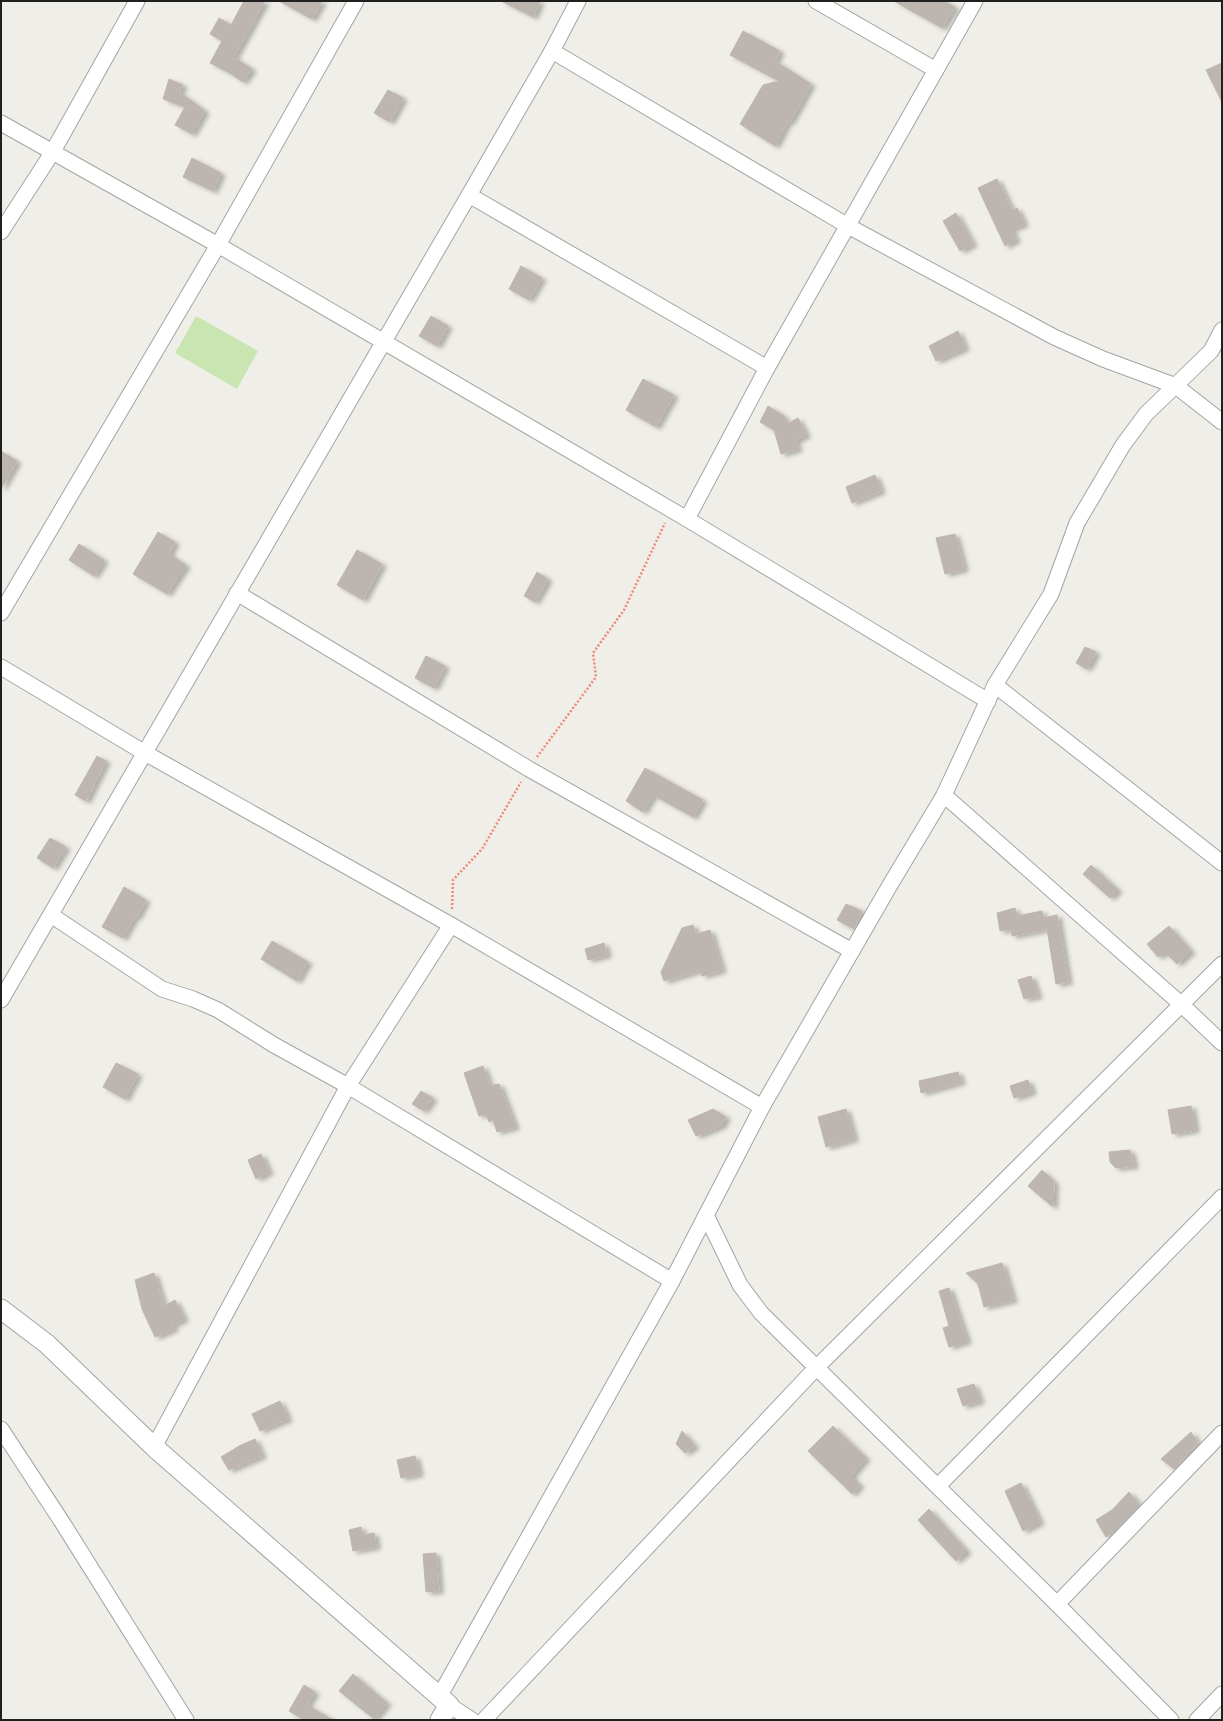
<svg xmlns="http://www.w3.org/2000/svg" width="1223" height="1721" font-family="Rubik,sans-serif">
  <defs>
    <filter id="shadow"><feDropShadow dx="4.5" dy="2.5" stdDeviation="2" flood-color="#0004"/></filter>
  </defs>
  <rect width="100%" height="100%" fill="#f0eee8"/>
  <path fill="#c9e6b2" d="M 196,316 L 258,351 L 237,389 L 175,353 Z"/>
  <g fill="#bdb6b0" stroke="#c1b5ab" filter="url(#shadow)">
    <path d="M 244,1 L 265,1 L 234,57 L 252,69 L 243,82 L 228,72 L 210,63 L 222,41 L 210,34 L 219,18 L 231,25 Z"/>
    <path d="M 279,1 L 322,1 L 312,19 Z"/>
    <path d="M 501,1 L 540,1 L 533,17 Z"/>
    <path d="M 894,1 L 944,1 L 955,7 L 942,28 Z"/>
    <path d="M 743,31 L 780,51 L 775,61 L 811,84 L 790,122 L 788,121 L 775,146 L 740,124 L 763,85 L 779,81 L 730,55 Z"/>
    <path d="M 1222,63 L 1222,102 L 1206,70 Z"/>
    <path d="M 169,79 L 183,85 L 179,92 L 204,110 L 204,112 L 192,134 L 175,125 L 185,107 L 163,99 Z"/>
    <path d="M 388,90 L 403,98 L 390,122 L 374,113 Z"/>
    <path d="M 192,158 L 221,173 L 213,191 L 183,177 Z"/>
    <path d="M 997,179 L 1012,210 L 1017,208 L 1024,224 L 1011,229 L 1016,240 L 1005,246 L 978,188 Z"/>
    <path d="M 956,213 L 973,244 L 960,251 L 943,221 Z"/>
    <path d="M 521,266 L 542,278 L 529,300 L 509,289 Z"/>
    <path d="M 431,316 L 448,326 L 437,346 L 419,336 Z"/>
    <path d="M 958,331 L 965,348 L 936,361 L 929,346 Z"/>
    <path d="M 643,379 L 674,395 L 656,427 L 626,410 Z"/>
    <path d="M 768,406 L 784,416 L 787,424 L 798,418 L 806,435 L 795,441 L 798,449 L 781,454 L 774,430 L 760,422 Z"/>
    <path d="M 1,451 L 17,461 L 1,489 Z"/>
    <path d="M 875,475 L 881,491 L 852,503 L 846,487 Z"/>
    <path d="M 158,532 L 175,542 L 169,554 L 186,565 L 167,594 L 133,574 Z"/>
    <path d="M 955,534 L 964,569 L 945,574 L 936,538 Z"/>
    <path d="M 79,544 L 104,560 L 94,576 L 69,560 Z"/>
    <path d="M 357,550 L 382,564 L 363,600 L 337,585 Z"/>
    <path d="M 537,572 L 548,579 L 535,602 L 524,596 Z"/>
    <path d="M 1085,647 L 1096,652 L 1087,669 L 1076,663 Z"/>
    <path d="M 426,656 L 445,666 L 434,688 L 415,678 Z"/>
    <path d="M 97,756 L 106,761 L 86,801 L 75,795 Z"/>
    <path d="M 645,768 L 703,800 L 693,817 L 653,795 L 643,812 L 626,801 Z"/>
    <path d="M 50,838 L 66,847 L 53,868 L 37,858 Z"/>
    <path d="M 1091,865 L 1118,890 L 1110,898 L 1083,874 Z"/>
    <path d="M 124,887 L 146,900 L 137,917 L 135,916 L 123,938 L 102,927 Z"/>
    <path d="M 846,904 L 862,911 L 854,929 L 837,920 Z"/>
    <path d="M 1015,908 L 1017,916 L 1042,911 L 1043,918 L 1057,915 L 1068,982 L 1056,984 L 1047,929 L 1012,936 L 1011,929 L 1000,931 L 997,913 Z"/>
    <path d="M 693,925 L 696,934 L 710,930 L 722,970 L 702,976 L 700,970 L 664,981 L 661,972 L 682,928 Z"/>
    <path d="M 1169,926 L 1191,951 L 1177,964 L 1165,952 L 1158,957 L 1147,944 Z"/>
    <path d="M 272,941 L 308,962 L 297,981 L 261,959 Z"/>
    <path d="M 604,943 L 607,955 L 588,960 L 585,949 Z"/>
    <path d="M 1031,976 L 1038,996 L 1024,999 L 1018,980 Z"/>
    <path d="M 116,1063 L 138,1074 L 125,1099 L 103,1087 Z"/>
    <path d="M 483,1066 L 490,1086 L 499,1084 L 515,1127 L 497,1132 L 493,1120 L 489,1122 L 486,1114 L 479,1116 L 464,1073 Z"/>
    <path d="M 958,1072 L 961,1082 L 921,1093 L 919,1081 Z"/>
    <path d="M 1028,1080 L 1032,1092 L 1014,1098 L 1010,1086 Z"/>
    <path d="M 421,1091 L 433,1098 L 424,1111 L 412,1104 Z"/>
    <path d="M 1191,1106 L 1195,1130 L 1172,1134 L 1168,1110 Z"/>
    <path d="M 713,1109 L 726,1117 L 721,1126 L 696,1136 L 688,1120 Z"/>
    <path d="M 846,1109 L 854,1139 L 826,1147 L 818,1117 Z"/>
    <path d="M 1130,1150 L 1134,1166 L 1116,1168 L 1110,1162 L 1109,1152 Z"/>
    <path d="M 261,1154 L 269,1172 L 256,1179 L 248,1160 Z"/>
    <path d="M 1042,1170 L 1054,1182 L 1053,1207 L 1028,1186 Z"/>
    <path d="M 1002,1263 L 1013,1300 L 984,1307 L 978,1284 L 966,1273 Z"/>
    <path d="M 154,1273 L 164,1306 L 175,1300 L 184,1319 L 172,1325 L 174,1329 L 155,1337 L 142,1309 L 135,1280 Z"/>
    <path d="M 949,1288 L 967,1341 L 949,1347 L 943,1328 L 949,1326 L 939,1291 Z"/>
    <path d="M 974,1384 L 980,1401 L 963,1406 L 957,1389 Z"/>
    <path d="M 280,1401 L 288,1419 L 260,1431 L 252,1414 Z"/>
    <path d="M 833,1426 L 866,1458 L 851,1476 L 860,1485 L 852,1494 L 808,1451 Z"/>
    <path d="M 682,1431 L 695,1446 L 685,1453 L 676,1444 Z"/>
    <path d="M 1191,1432 L 1198,1443 L 1174,1469 L 1161,1459 Z"/>
    <path d="M 255,1439 L 262,1456 L 229,1470 L 221,1457 L 241,1445 Z"/>
    <path d="M 415,1456 L 419,1474 L 401,1478 L 397,1460 Z"/>
    <path d="M 1021,1483 L 1040,1522 L 1023,1531 L 1005,1491 Z"/>
    <path d="M 1129,1492 L 1140,1505 L 1115,1531 L 1106,1537 L 1096,1520 L 1112,1510 Z"/>
    <path d="M 929,1509 L 967,1551 L 956,1561 L 918,1520 Z"/>
    <path d="M 361,1527 L 363,1535 L 374,1533 L 376,1547 L 353,1551 L 349,1530 Z"/>
    <path d="M 436,1553 L 439,1591 L 426,1592 L 423,1554 Z"/>
    <path d="M 353,1674 L 387,1703 L 374,1719 L 339,1691 Z"/>
    <path d="M 304,1685 L 315,1692 L 307,1705 L 333,1720 L 304,1720 L 289,1711 Z"/>
  </g>
  <g fill="none" stroke-linecap="round" stroke-linejoin="round">
    <g stroke="#a4a4a4" stroke-width="17">
      <g id="minor">
        <path d="M 816,1 L 936,70"/>
        <path d="M 552,51 L 848,226 L 1054,337 L 1103,359 L 1176,386 L 1222,422"/>
        <path d="M 1,123 L 218,245 L 687,519 L 988,701"/>
        <path d="M 469,195 L 767,368"/>
        <path d="M 1,232 L 52,153 L 137,1"/>
        <path d="M 687,519 L 767,368 L 975,1"/>
        <path d="M 237,593 L 529,769 L 852,951"/>
        <path d="M 1,613 L 218,245 L 356,1"/>
        <path d="M 1,667 L 145,753 L 451,925 L 762,1107"/>
        <path d="M 995,685 L 1222,863"/>
        <path d="M 944,795 L 1182,1005 L 1222,1043"/>
        <path d="M 51,915 L 162,989 L 193,999 L 218,1010 L 274,1045 L 348,1086 L 672,1281"/>
        <path d="M 1,1000 L 469,195 L 552,51 L 578,1"/>
        <path d="M 706,1215 L 740,1285 L 761,1313 L 1057,1604 L 1171,1720"/>
        <path d="M 1,1429 L 62,1522 L 186,1720"/>
        <path d="M 154,1447 L 348,1086 L 451,925"/>
        <path d="M 938,1486 L 1222,1197"/>
        <path d="M 1057,1604 L 1222,1433"/>
        <path d="M 439,1697 L 672,1281 L 762,1107 L 890,885 L 944,795 L 995,685 L 1051,594 L 1077,523 L 1123,445 L 1146,414 L 1211,351 L 1222,330"/>
        <path d="M 449,1705 L 472,1720"/>
        <path d="M 484,1720 L 816,1368 L 1222,964"/>
        <path d="M 1197,1720 L 1222,1694"/>
      </g>
    </g>
    <g stroke="#a4a4a4" stroke-width="21">
      <path id="tertiary" d="M 1,1309 L 47,1344 L 154,1447 L 449,1705 L 440,1720"/>
    </g>
    <g stroke="#f08a78" stroke-width="2.5" stroke-dasharray="2 2" stroke-linecap="butt">
      <path d="M 537,757 L 596,677 L 593,653 L 624,610 L 665,523"/>
      <path d="M 452,909 L 453,880 L 482,849 L 521,782"/>
    </g>
    <use href="#minor" stroke="#fff" stroke-width="15"/>
    <use href="#tertiary" stroke="#fff" stroke-width="19"/>
  </g>
  <rect width="1223" height="1721" fill="none" stroke="#202020" stroke-width="4"/>
</svg>
